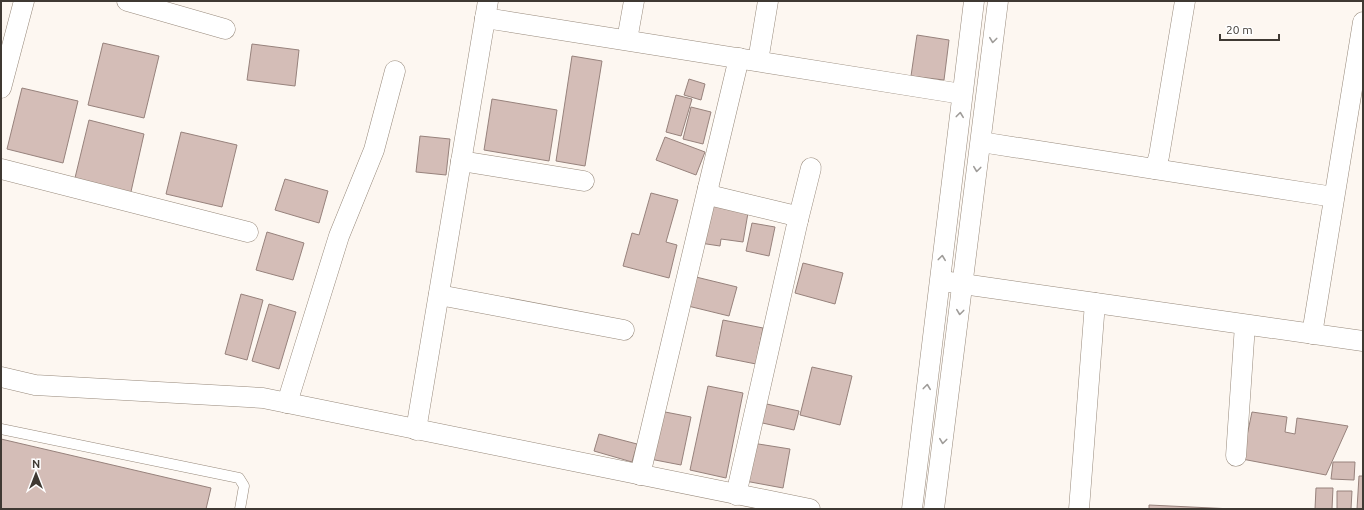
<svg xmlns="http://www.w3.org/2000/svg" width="1364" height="510" font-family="Ubuntu,sans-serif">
  <rect width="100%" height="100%" fill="#fdf7f1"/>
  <g fill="#d4bdb7" stroke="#97827c">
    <path d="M 917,35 L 949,40 L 944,80 L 911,76 Z"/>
    <path d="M 103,43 L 159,56 L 144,118 L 88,105 Z"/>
    <path d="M 252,44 L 299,50 L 295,86 L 247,80 Z"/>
    <path d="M 572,56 L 602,61 L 585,166 L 556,161 Z"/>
    <path d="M 689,79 L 705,84 L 701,100 L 684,95 Z"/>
    <path d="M 22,88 L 78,101 L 63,163 L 7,149 Z"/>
    <path d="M 676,95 L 692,99 L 681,136 L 666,132 Z"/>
    <path d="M 492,99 L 557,110 L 549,161 L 484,150 Z"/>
    <path d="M 691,107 L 711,112 L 703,144 L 683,139 Z"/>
    <path d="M 89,120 L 144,134 L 130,196 L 74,182 Z"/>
    <path d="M 181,132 L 237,145 L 222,207 L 166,194 Z"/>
    <path d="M 420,136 L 450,139 L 446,175 L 416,172 Z"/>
    <path d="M 665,137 L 705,152 L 696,175 L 656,160 Z"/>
    <path d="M 285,179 L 328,191 L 319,223 L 275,210 Z"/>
    <path d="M 651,193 L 678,200 L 666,242 L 677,245 L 669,278 L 623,266 L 632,233 L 639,235 Z"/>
    <path d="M 706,205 L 749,207 L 743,242 L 721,239 L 720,246 L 700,243 Z"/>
    <path d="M 752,223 L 775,227 L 769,256 L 746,251 Z"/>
    <path d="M 267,232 L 304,243 L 293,280 L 256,270 Z"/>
    <path d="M 803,263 L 843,273 L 835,304 L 795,293 Z"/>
    <path d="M 696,277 L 737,287 L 729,316 L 688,306 Z"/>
    <path d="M 241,294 L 263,300 L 247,360 L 225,354 Z"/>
    <path d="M 269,304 L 296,312 L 279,369 L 252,361 Z"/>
    <path d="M 723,320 L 763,328 L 756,364 L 716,356 Z"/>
    <path d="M 812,367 L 852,376 L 840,425 L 800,415 Z"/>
    <path d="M 708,386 L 743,393 L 726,478 L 690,470 Z"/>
    <path d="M 762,403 L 799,411 L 794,430 L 758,422 Z"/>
    <path d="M 660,411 L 691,417 L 681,465 L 650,459 Z"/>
    <path d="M 1252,412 L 1287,417 L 1285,432 L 1295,434 L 1297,418 L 1348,426 L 1326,475 L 1242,459 Z"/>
    <path d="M 599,434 L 637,444 L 632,462 L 594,451 Z"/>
    <path d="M 1,439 L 211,488 L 206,509 L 1,509 Z"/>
    <path d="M 752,443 L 790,449 L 783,488 L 745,481 Z"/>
    <path d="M 1333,462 L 1355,462 L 1354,480 L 1331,479 Z"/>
    <path d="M 1359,476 L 1363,476 L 1363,509 L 1357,509 Z"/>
    <path d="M 1316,488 L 1333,488 L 1332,509 L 1315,509 Z"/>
    <path d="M 1337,491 L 1352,491 L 1351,509 L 1337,509 Z"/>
    <path d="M 1149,505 L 1233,509 L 1149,509 Z"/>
  </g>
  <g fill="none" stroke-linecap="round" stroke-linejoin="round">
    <g stroke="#97897b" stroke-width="11">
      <path id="service" d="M 1,429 L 239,478 L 244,486 L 240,509"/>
    </g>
    <g stroke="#97897b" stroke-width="21">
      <g id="minor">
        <path d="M 127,1 L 225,29"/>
        <path d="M 485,18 L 962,94"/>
        <path d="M 627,40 L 634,1"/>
        <path d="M 758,61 L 768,1"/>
        <path d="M 1,88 L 24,1"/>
        <path d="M 981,142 L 1334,197"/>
        <path d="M 461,161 L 584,181"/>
        <path d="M 1,169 L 248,232"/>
        <path d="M 1155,169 L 1159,156 L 1185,1"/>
        <path d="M 798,220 L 811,168"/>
        <path d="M 949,282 L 1363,341"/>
        <path d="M 439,295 L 624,330"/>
        <path d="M 1312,334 L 1363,22"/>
        <path d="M 1,377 L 35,385 L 263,398 L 810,509"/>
        <path d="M 287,403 L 339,236 L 374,150 L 395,71"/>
        <path d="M 416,430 L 488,1"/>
        <path d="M 1236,456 L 1245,325"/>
        <path d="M 640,475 L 708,188"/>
        <path d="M 736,495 L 798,220 L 792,215 L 713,196 L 708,188 L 739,58"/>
        <path d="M 912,509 L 974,1"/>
        <path d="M 934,509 L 998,1"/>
        <path d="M 1079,509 L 1095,303"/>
      </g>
    </g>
    <use href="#service" stroke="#fff" stroke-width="10"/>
    <use href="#minor" stroke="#fff" stroke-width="20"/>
  </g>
  <defs><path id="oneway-chevron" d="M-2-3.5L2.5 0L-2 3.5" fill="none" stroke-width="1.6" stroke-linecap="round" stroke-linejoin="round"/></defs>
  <g stroke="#9f9c99">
    <use href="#oneway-chevron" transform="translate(993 40) rotate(97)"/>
    <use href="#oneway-chevron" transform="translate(960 115) rotate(-83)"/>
    <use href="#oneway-chevron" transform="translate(977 169) rotate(97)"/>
    <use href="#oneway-chevron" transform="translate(942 258) rotate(-83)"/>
    <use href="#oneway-chevron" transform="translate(960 312) rotate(97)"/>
    <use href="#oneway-chevron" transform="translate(927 387) rotate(-83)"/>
    <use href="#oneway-chevron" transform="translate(943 441) rotate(97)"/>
  </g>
  <rect width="1364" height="510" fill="none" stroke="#3f3933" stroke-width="4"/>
  <g transform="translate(36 474)" stroke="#ffffff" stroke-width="3" paint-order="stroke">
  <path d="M0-3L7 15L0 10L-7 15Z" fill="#3f3933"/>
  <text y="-6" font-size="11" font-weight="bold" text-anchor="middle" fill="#3f3933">N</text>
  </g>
  <path d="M1220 34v6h59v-6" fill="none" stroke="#3f3933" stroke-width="2"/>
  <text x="1226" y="34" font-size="12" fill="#3f3933" stroke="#ffffff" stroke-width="3" paint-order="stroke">20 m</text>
</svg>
